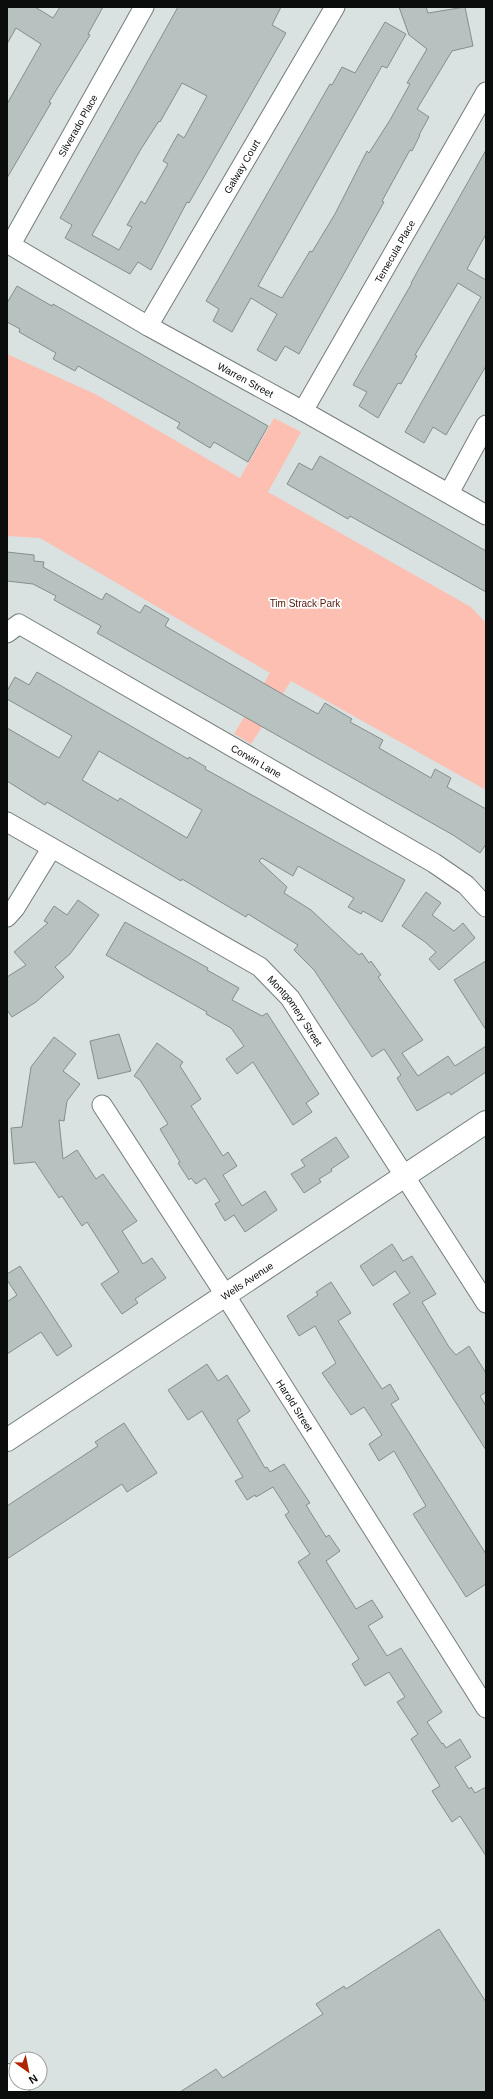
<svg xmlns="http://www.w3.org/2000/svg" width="493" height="2099" font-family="Arial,sans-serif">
  <rect width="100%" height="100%" fill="#d9e2e0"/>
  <path fill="#fcbfb1" d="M 7,354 L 97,395 L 240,478 L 274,418 L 301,432 L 268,492 L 471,607 L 486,623 L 486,790 L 291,681 L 251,744 L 234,734 L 270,673 L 40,538 L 7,536 Z"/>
  <g fill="#b7c1bf" stroke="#858e8c" fill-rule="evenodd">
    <path d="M 7,7 L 35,7 L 53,18 L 60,7 L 103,7 L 88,34 L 90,35 L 49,102 L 51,103 L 7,178 L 7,104 L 41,44 L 16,28 L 7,44 Z"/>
    <path d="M 178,7 L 281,7 L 272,25 L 286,33 L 189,203 L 187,202 L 151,270 L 138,262 L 130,274 L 65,238 L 72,225 L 60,218 ZM 182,83 L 207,96 L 184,138 L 178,134 L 163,161 L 168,164 L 145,204 L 141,201 L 127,225 L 132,227 L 119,250 L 92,235 L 141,149 L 159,121 L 160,122 Z"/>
    <path d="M 399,7 L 426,7 L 428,13 L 465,7 L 473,46 L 452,51 L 417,109 L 429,117 L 419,135 L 420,135 L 412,151 L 410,150 L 382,201 L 384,202 L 309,336 L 299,354 L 285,346 L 276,361 L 257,350 L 277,314 L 251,298 L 232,332 L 213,321 L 219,309 L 206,301 L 330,84 L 332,85 L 342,67 L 355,73 L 385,22 L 406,34 L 387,68 L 382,66 L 258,286 L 282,298 L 310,251 L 312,252 L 335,214 L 367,151 L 369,153 L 390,120 L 410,84 L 407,83 L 427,49 L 409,35 Z"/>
    <path d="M 486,150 L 486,234 L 467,269 L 486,280 L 486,366 L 446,435 L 433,427 L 424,443 L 405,432 L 481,297 L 458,283 L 415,355 L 417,356 L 401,384 L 398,383 L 378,418 L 359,406 L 367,392 L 353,385 L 412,283 L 411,283 Z"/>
    <path d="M 17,286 L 52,306 L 53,304 L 268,426 L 248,462 L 214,442 L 210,448 L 177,428 L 180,423 L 78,366 L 75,371 L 53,359 L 56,353 L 19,332 L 20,329 L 7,322 L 7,303 Z"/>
    <path d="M 320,456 L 486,551 L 486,592 L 350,516 L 348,519 L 287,484 L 299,463 L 312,470 Z"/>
    <path d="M 7,552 L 34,555 L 34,561 L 44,562 L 43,567 L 102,600 L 106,593 L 140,613 L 145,605 L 169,619 L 165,626 L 284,695 L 318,714 L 325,703 L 352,719 L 350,722 L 383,740 L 379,748 L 431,778 L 435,769 L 451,778 L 447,787 L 486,809 L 486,844 L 480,853 L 453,835 L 97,633 L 101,626 L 54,600 L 56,596 L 33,584 L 7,581 Z"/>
    <path d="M 37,672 L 188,759 L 189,757 L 206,767 L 205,769 L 405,880 L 382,922 L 363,911 L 361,914 L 348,907 L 354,898 L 298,866 L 293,876 L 262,858 L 259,861 L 287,887 L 284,893 L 311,910 L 359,955 L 362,953 L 369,963 L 371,961 L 381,975 L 378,977 L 423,1040 L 402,1053 L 418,1076 L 448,1056 L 455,1066 L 486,1046 L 486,1072 L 451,1095 L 449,1092 L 417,1111 L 397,1078 L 401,1075 L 384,1049 L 372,1057 L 314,970 L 294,950 L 298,945 L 248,914 L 246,917 L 182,879 L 181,881 L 47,802 L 45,805 L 7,781 L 7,728 L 59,758 L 72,736 L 7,699 L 7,691 L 15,677 L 29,685 ZM 99,751 L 202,810 L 187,838 L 120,798 L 118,801 L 82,780 Z"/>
    <path d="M 426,892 L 441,903 L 432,915 L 454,931 L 463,923 L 475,938 L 439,970 L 429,959 L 436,952 L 425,942 L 402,926 Z"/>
    <path d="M 78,900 L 99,915 L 70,954 L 55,967 L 64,977 L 36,1002 L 12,1017 L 7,1010 L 7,977 L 26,965 L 14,952 L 48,923 L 44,921 L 54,906 L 67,915 Z"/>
    <path d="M 125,922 L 208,968 L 207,970 L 239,988 L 232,1000 L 262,1016 L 267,1013 L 319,1094 L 306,1103 L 312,1112 L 293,1125 L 253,1062 L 237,1074 L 226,1059 L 244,1046 L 231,1028 L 206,1014 L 207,1012 L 106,955 Z"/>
    <path d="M 486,961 L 486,1030 L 454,980 Z"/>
    <path d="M 119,1034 L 131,1071 L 98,1079 L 90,1041 Z"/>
    <path d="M 54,1037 L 76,1054 L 63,1071 L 80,1084 L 67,1101 L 64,1121 L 59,1120 L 63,1159 L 77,1150 L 96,1179 L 103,1174 L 137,1221 L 122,1231 L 143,1264 L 152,1258 L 166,1278 L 135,1299 L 138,1303 L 122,1314 L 101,1284 L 119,1272 L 87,1222 L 82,1226 L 62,1196 L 59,1198 L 35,1162 L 14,1164 L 11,1128 L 22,1127 L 31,1067 Z"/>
    <path d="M 157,1043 L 183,1062 L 180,1066 L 201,1099 L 191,1106 L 223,1156 L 228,1152 L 237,1166 L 223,1175 L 242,1206 L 265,1191 L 277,1210 L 245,1232 L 234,1215 L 225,1221 L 215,1204 L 220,1201 L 205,1178 L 196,1184 L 191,1178 L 189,1180 L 178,1163 L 180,1162 L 160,1129 L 168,1124 L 140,1080 L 134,1076 Z"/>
    <path d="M 336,1137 L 349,1157 L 331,1169 L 332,1171 L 319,1179 L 321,1182 L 304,1193 L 291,1174 L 305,1166 L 301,1160 Z"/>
    <path d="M 392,1244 L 403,1261 L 412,1256 L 436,1294 L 422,1302 L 449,1347 L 456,1355 L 469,1346 L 486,1373 L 486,1392 L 480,1396 L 486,1406 L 486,1450 L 393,1304 L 410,1293 L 395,1271 L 373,1286 L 360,1266 Z"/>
    <path d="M 20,1266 L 72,1346 L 57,1356 L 41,1332 L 7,1354 L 7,1302 L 17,1295 L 7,1280 L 7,1274 Z"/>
    <path d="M 331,1282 L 351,1313 L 338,1321 L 382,1389 L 390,1384 L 399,1399 L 391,1404 L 486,1554 L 486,1584 L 466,1597 L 413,1514 L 426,1506 L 394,1451 L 379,1461 L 369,1444 L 382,1435 L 364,1407 L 351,1415 L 322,1373 L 336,1363 L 315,1326 L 299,1336 L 287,1316 L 318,1295 L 316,1292 Z"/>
    <path d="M 207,1364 L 218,1381 L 227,1375 L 250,1411 L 237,1420 L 265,1468 L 267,1467 L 270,1472 L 284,1464 L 310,1503 L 306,1505 L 326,1537 L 329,1535 L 340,1551 L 326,1561 L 356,1609 L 372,1600 L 383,1617 L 368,1626 L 387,1656 L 401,1648 L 442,1712 L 427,1722 L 442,1744 L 443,1743 L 446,1748 L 460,1739 L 471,1757 L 455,1767 L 469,1789 L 471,1787 L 475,1793 L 486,1787 L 486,1856 L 460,1816 L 452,1822 L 432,1791 L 440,1786 L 411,1739 L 418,1734 L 397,1702 L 405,1697 L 389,1672 L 365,1686 L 352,1664 L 359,1659 L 298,1562 L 310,1554 L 285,1515 L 289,1512 L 273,1487 L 256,1497 L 255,1495 L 247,1500 L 235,1481 L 243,1477 L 202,1411 L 188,1420 L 168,1390 Z"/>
    <path d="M 124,1423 L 157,1473 L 127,1492 L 122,1484 L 7,1559 L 7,1506 L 98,1446 L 95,1442 Z"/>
    <path d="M 439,1929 L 486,2002 L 486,2092 L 180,2092 L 216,2069 L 223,2078 L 323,2014 L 316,2004 L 344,1986 L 346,1989 Z"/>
  </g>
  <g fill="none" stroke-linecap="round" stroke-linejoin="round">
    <g stroke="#747d7b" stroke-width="21">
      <g id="minor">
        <path id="s1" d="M 7,243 L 148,326 L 303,411 L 486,515"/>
        <path id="s2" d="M 11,244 L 144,7"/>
        <path id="s3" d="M 148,326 L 335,7"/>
        <path id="s4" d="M 303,411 L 486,92"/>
        <path d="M 449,493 L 486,425"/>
        <path id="s5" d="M 7,633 L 19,624 L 434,863 L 466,885 L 486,907"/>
        <path id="s6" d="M 7,822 L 260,967 L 290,998 L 486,1303"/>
        <path d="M 7,917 L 15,908 L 51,849"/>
        <path id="s7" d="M 102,1105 L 226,1296 L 486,1708"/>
      </g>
    </g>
    <g stroke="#747d7b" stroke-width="24">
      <g id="secondary">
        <path id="s8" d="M 7,1440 L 486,1122"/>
      </g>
    </g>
    <g stroke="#747d7b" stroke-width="24">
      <path id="primary" d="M 7,2075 L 18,2092"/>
    </g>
    <use href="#minor" stroke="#fff" stroke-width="19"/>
    <use href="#secondary" stroke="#fff" stroke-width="22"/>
    <use href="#primary" stroke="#fff" stroke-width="22"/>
  </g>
  <g text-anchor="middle" stroke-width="3.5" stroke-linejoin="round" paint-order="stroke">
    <g font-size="10" fill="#0a0d0c" stroke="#fff">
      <text dy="4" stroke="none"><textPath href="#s2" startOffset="136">Silverado Place</textPath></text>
      <text dy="4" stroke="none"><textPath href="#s3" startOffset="185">Galway Court</textPath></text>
      <text dy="4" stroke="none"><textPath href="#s4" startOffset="184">Temecula Place</textPath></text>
      <text dy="4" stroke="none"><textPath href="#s1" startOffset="275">Warren Street</textPath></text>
      <text dy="4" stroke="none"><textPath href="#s5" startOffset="289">Corwin Lane</textPath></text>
      <text dy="4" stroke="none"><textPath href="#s6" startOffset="348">Montgomery Street</textPath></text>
      <text dy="4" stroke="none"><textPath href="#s8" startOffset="288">Wells Avenue</textPath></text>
      <text dy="4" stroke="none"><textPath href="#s7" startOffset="357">Harold Street</textPath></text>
    </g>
    <g font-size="10" fill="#561608" stroke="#fff">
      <text x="305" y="607">Tim Strack Park</text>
    </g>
  </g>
  <rect width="493" height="2099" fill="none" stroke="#0a0d0c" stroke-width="16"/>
  <g transform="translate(28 2071) rotate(147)"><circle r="19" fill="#ffffff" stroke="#9d9e9e"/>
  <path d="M0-3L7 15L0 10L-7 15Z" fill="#af2300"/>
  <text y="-6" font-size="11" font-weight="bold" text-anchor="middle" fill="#0a0d0c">N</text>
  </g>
</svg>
